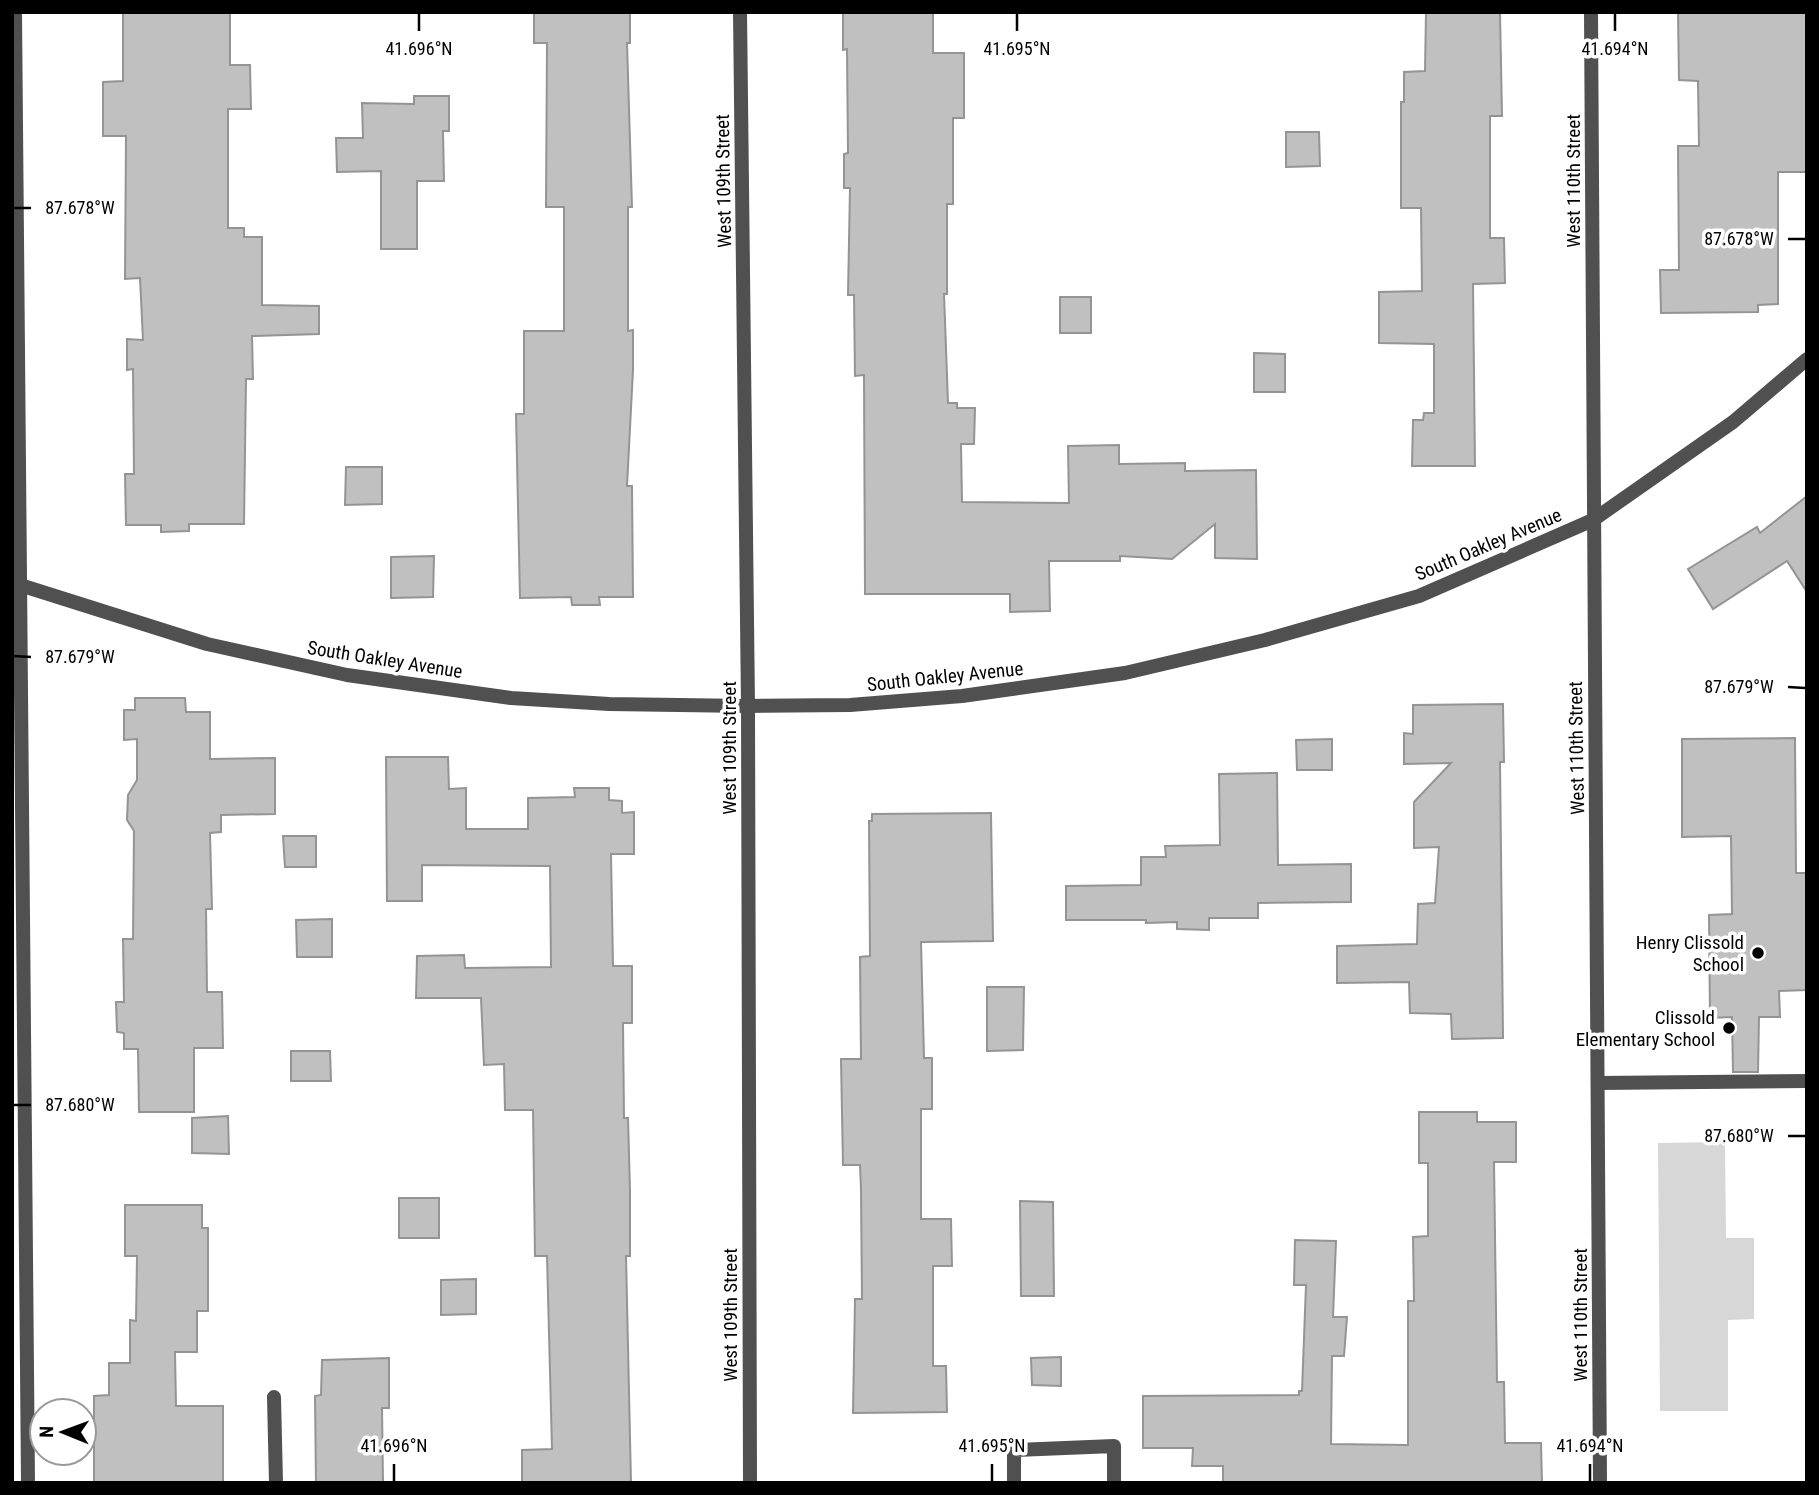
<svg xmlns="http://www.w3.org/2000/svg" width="1819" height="1495" font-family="'Roboto Condensed',sans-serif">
  <rect width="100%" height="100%" fill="#fff"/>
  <path fill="#d7d7d7" d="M 1725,1142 L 1726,1238 L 1754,1238 L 1754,1319 L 1728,1320 L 1728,1411 L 1660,1411 L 1658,1143 Z"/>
  <g fill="#c0c0c0" stroke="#949494" stroke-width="2">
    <path d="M 123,12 L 230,12 L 230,65 L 250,65 L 251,109 L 228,109 L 228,228 L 244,228 L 244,237 L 262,237 L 262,305 L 319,306 L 319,334 L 252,336 L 253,379 L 246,379 L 244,524 L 189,524 L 189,531 L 161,532 L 161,525 L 126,525 L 125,474 L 134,474 L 133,369 L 127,370 L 127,339 L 143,340 L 140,278 L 125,279 L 126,136 L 103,136 L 103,82 L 123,81 Z"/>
    <path d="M 534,12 L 630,12 L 630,43 L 627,43 L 632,207 L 628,207 L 628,331 L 633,330 L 633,370 L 627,486 L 632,486 L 633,597 L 599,597 L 600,605 L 572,605 L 571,597 L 520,598 L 516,414 L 524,414 L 524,331 L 564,331 L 564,207 L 546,207 L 547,43 L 534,43 Z"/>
    <path d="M 843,12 L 933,12 L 933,53 L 964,53 L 964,118 L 953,118 L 953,204 L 947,204 L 947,294 L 944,294 L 948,403 L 957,403 L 957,408 L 975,408 L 974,444 L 961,444 L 962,502 L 1069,503 L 1068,446 L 1119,445 L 1119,464 L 1185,463 L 1185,471 L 1256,470 L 1257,559 L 1215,558 L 1215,524 L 1172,559 L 1120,556 L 1120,561 L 1049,561 L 1050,611 L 1010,612 L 1010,594 L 865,594 L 864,375 L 855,376 L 854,295 L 848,295 L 850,188 L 844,188 L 844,154 L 848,153 L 847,49 L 843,50 Z"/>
    <path d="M 1426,12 L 1500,12 L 1502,116 L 1490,116 L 1490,238 L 1504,238 L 1505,283 L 1473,284 L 1475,466 L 1412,466 L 1413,420 L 1423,420 L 1424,413 L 1434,413 L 1434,344 L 1379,343 L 1379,292 L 1422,291 L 1421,208 L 1401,208 L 1401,102 L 1404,102 L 1404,72 L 1425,71 Z"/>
    <path d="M 1678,12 L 1807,12 L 1807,172 L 1778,172 L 1778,304 L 1758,305 L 1758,312 L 1661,313 L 1660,270 L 1679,270 L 1678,146 L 1699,146 L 1698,81 L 1679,80 Z"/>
    <path d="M 414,96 L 449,96 L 449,131 L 443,131 L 444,181 L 417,181 L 417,249 L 381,249 L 381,171 L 337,172 L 336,138 L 363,138 L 362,103 L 414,104 Z"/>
    <path d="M 1286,132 L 1319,132 L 1320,166 L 1286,167 Z"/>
    <rect x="1060" y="297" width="31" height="36"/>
    <path d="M 1254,353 L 1285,354 L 1285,392 L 1254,392 Z"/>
    <path d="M 346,467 L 382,467 L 382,504 L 345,505 Z"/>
    <path d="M 1807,496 L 1807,592 L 1787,561 L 1713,609 L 1688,569 L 1757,527 L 1760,533 Z"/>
    <path d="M 434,556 L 433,597 L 391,598 L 391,557 Z"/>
    <path d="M 135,698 L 185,698 L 186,712 L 210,712 L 210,759 L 275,758 L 275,814 L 221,815 L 221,832 L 210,833 L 212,909 L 206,909 L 207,992 L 222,992 L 223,1048 L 194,1048 L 194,1112 L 139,1112 L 138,1049 L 124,1049 L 124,1033 L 117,1032 L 116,1002 L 124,1002 L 123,939 L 133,939 L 134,831 L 127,820 L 128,795 L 137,780 L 137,739 L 124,740 L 124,710 L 135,710 Z"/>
    <path d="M 1503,704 L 1504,762 L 1500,762 L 1503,1038 L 1452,1039 L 1451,1014 L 1410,1013 L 1409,982 L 1337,983 L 1337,946 L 1417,944 L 1418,904 L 1435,903 L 1439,847 L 1414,848 L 1414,802 L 1451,763 L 1404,764 L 1404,733 L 1413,734 L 1413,705 Z"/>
    <path d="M 1795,738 L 1796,873 L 1807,873 L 1807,990 L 1779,991 L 1780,1017 L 1759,1017 L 1758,1072 L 1733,1072 L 1732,1017 L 1710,1018 L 1709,915 L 1732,914 L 1731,836 L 1682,837 L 1682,739 Z"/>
    <path d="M 1332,739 L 1332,770 L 1297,770 L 1296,740 Z"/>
    <path d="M 386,757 L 448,757 L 449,789 L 466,788 L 466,829 L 528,829 L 528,798 L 575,797 L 574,788 L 609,788 L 609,800 L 622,801 L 622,813 L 634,812 L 634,854 L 611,854 L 613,966 L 632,966 L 632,1023 L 623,1023 L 624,1118 L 628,1118 L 630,1191 L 630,1256 L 626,1256 L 631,1483 L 522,1483 L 522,1450 L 552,1449 L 547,1256 L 535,1256 L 533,1110 L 505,1110 L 504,1064 L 484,1065 L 481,998 L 416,998 L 417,956 L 464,955 L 465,968 L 551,967 L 550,866 L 422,865 L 422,901 L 387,901 Z"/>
    <path d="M 1277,773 L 1278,865 L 1351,864 L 1351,902 L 1258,903 L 1258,918 L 1209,918 L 1209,930 L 1177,929 L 1177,922 L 1146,923 L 1146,920 L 1066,920 L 1066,886 L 1141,885 L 1141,857 L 1166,857 L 1165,846 L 1220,845 L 1219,774 Z"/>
    <path d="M 991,813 L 993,941 L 921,942 L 924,1058 L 932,1058 L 932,1109 L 921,1109 L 921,1219 L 951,1219 L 952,1266 L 933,1266 L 933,1366 L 946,1366 L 947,1412 L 853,1413 L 855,1299 L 862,1299 L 861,1189 L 860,1165 L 843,1165 L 841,1059 L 861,1059 L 860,957 L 870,956 L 869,821 L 872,821 L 872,814 Z"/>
    <path d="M 283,836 L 316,836 L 316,867 L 285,867 Z"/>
    <path d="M 332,919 L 332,957 L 297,957 L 296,920 Z"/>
    <path d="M 987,987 L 1024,987 L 1023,1050 L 987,1051 Z"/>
    <path d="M 291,1051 L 330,1051 L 331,1081 L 291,1081 Z"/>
    <path d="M 1419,1112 L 1477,1112 L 1477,1122 L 1516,1122 L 1516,1162 L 1494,1162 L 1497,1382 L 1504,1382 L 1505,1443 L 1541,1443 L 1542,1483 L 1223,1483 L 1223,1466 L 1192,1466 L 1193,1448 L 1143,1448 L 1143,1396 L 1299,1395 L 1299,1391 L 1302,1391 L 1306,1285 L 1294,1285 L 1295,1240 L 1336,1241 L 1333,1317 L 1347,1317 L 1344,1356 L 1332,1356 L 1331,1444 L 1408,1445 L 1408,1301 L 1414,1301 L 1413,1237 L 1428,1236 L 1428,1163 L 1419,1163 Z"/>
    <path d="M 228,1116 L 229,1154 L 192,1153 L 192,1118 Z"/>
    <rect x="399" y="1198" width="40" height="40"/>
    <path d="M 1020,1201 L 1053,1202 L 1054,1296 L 1021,1296 Z"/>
    <path d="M 125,1205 L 202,1205 L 202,1228 L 208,1228 L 208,1311 L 197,1311 L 197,1352 L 175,1352 L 176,1406 L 223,1406 L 223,1483 L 94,1483 L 94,1396 L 109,1395 L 109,1363 L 130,1363 L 130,1320 L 136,1321 L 137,1256 L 125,1256 Z"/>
    <path d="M 476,1279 L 476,1314 L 441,1315 L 441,1280 Z"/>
    <path d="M 1061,1357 L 1061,1386 L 1032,1385 L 1031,1358 Z"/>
    <path d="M 389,1358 L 389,1408 L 382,1408 L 383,1483 L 316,1483 L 315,1396 L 321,1395 L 322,1360 Z"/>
  </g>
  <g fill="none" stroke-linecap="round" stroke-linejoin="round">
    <g stroke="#505050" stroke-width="14">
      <path d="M 1598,1083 L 1807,1081"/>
      <path d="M 274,1397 L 276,1483"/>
      <path d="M 1014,1483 L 1014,1450 L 1114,1446 L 1114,1483"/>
    </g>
    <g stroke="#505050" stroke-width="14">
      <path d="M 15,12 L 28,1483"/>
      <path d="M 740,12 L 748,706 L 750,1483"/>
      <path d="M 1591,12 L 1600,1483"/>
      <path d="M 20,585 L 207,644 L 347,675 L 511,698 L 609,704 L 748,706 L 850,705 L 962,696 L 1125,673 L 1265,640 L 1419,596 L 1593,520 L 1733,422 L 1807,359"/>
    </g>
  </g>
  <path fill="none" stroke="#000" stroke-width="2.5" d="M 419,31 L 419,14M 1017,31 L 1017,14M 1615,31 L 1615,14M 14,208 L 31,208M 1788,239 L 1805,239M 14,656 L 31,657M 1788,687 L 1805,688M 14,1105 L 31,1105M 1788,1136 L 1805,1136M 394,1481 L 394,1464M 992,1481 L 992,1464M 1590,1481 L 1590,1464"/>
  <g fill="#000" stroke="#fff" stroke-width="2.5">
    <circle cx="1758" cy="953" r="7"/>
    <circle cx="1729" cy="1028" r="7"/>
  </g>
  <g text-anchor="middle" stroke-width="7" stroke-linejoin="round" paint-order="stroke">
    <g font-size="19" fill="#000" stroke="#fff">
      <text transform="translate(723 181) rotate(-91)" y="7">West 109th Street</text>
      <text transform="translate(1573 181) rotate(-90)" y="7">West 110th Street</text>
      <text transform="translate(1488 544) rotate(-23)" y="7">South Oakley Avenue</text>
      <text transform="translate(385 659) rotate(9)" y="7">South Oakley Avenue</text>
      <text transform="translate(945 676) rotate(-6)" y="7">South Oakley Avenue</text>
      <text transform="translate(729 748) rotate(-90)" y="7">West 109th Street</text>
      <text transform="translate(1576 748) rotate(-91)" y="7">West 110th Street</text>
      <text transform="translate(730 1315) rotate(-90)" y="7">West 109th Street</text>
      <text transform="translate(1580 1315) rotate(-90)" y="7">West 110th Street</text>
    </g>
    <g font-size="19" fill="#000" stroke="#fff" text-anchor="end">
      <text x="1744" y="949">Henry Clissold<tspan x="1744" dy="22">School</tspan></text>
      <text x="1715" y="1024">Clissold<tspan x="1715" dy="22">Elementary School</tspan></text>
    </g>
  </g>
  <g font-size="18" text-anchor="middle" fill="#000" stroke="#fff" stroke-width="7" stroke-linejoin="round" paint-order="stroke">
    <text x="419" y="55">41.696°N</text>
    <text x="1017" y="55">41.695°N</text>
    <text x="1615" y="55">41.694°N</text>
    <text x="80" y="214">87.678°W</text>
    <text x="1739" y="245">87.678°W</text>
    <text x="80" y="663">87.679°W</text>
    <text x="1739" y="693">87.679°W</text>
    <text x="80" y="1111">87.680°W</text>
    <text x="1739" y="1142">87.680°W</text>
    <text x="394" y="1452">41.696°N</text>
    <text x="992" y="1452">41.695°N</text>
    <text x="1590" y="1452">41.694°N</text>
  </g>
  <rect width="1819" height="1495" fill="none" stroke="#000000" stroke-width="28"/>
  <g transform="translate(63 1432) rotate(271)"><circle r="33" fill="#ffffff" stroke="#999999" stroke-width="2"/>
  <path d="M0-5L12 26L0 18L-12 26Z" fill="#000000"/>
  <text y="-10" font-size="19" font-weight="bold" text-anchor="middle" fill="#000000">N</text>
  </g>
</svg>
